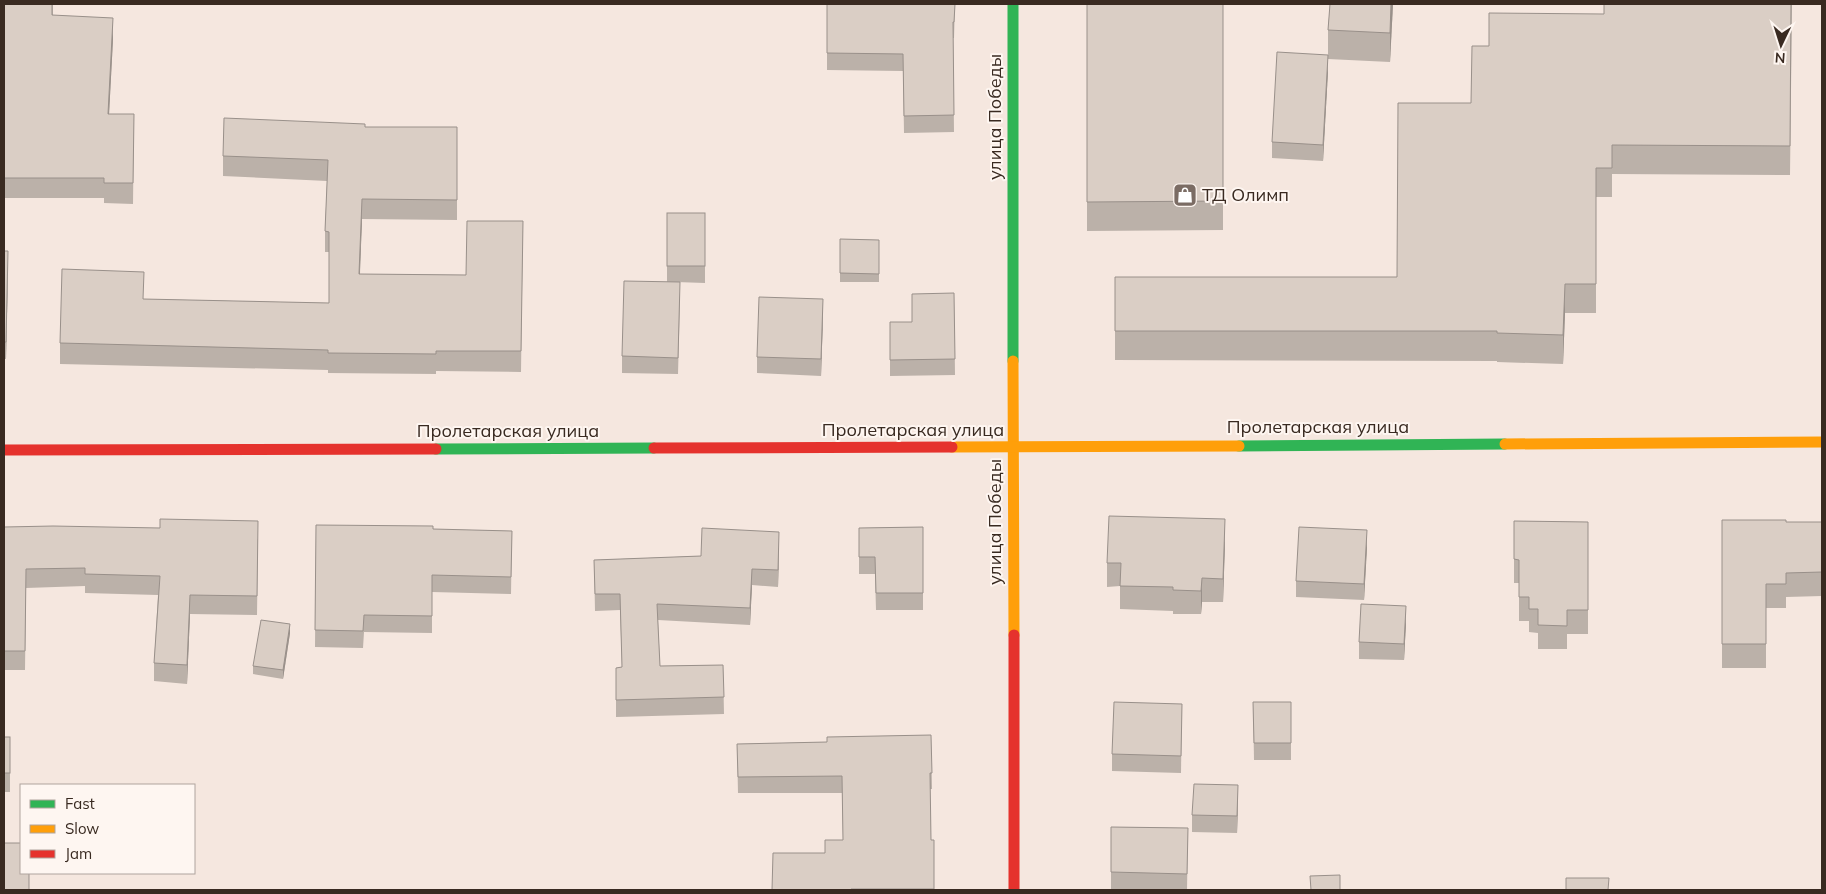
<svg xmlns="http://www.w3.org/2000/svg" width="1826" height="894" font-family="Mulish,sans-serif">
  <rect width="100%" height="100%" fill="#f5e7df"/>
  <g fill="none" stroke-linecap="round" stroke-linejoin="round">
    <g stroke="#30b455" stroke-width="11">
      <path d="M 1013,4 L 1013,361"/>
      <path d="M 1239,446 L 1505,444"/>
      <path d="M 436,449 L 654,448"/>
    </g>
    <g stroke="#ff9f0a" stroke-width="11">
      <path d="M 1013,361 L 1014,635"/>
      <path d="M 1505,444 L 1822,442"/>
      <path d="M 952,447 L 1239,446"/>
    </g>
    <g stroke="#e5322d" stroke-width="11">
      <path d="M 654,448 L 952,447"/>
      <path d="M 4,450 L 436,449"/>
      <path d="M 1014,635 L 1014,890"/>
    </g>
  </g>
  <g fill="#bbb1a9">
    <path d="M 4,4 L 53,4 L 53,15 L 113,39 L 109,114 L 134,114 L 133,204 L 104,203 L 104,198 L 4,198 Z"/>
    <path d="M 827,4 L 955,4 L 954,38 L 953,38 L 954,132 L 904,133 L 903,71 L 827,70 Z"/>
    <path d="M 1087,4 L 1223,4 L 1223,230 L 1087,231 Z"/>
    <path d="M 1330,4 L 1393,4 L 1390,62 L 1328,59 L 1328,30 Z"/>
    <path d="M 1792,4 L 1790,175 L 1612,174 L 1612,197 L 1596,197 L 1596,313 L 1565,313 L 1563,364 L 1497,362 L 1497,361 L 1115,360 L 1115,277 L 1397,277 L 1471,103 L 1489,46 L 1604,14 Z"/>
    <path d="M 1328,71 L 1323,161 L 1272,158 L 1272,142 Z"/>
    <path d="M 365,127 L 457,127 L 457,220 L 362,219 L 360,274 L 466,275 L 523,221 L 521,372 L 436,371 L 436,374 L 328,373 L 328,370 L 60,364 L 60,343 L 144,299 L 329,303 L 329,252 L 325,252 L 325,231 L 327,181 L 223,176 L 223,156 Z"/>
    <path d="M 667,213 L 705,213 L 705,283 L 676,282 L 680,299 L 678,374 L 622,373 L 622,356 L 667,282 Z"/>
    <path d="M 840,239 L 879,240 L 879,282 L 840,282 Z"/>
    <path d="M 4,251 L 8,268 L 6,359 L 4,359 Z"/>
    <path d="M 954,293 L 955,375 L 890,376 L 890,322 L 912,322 Z"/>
    <path d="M 823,316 L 821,376 L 757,373 L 757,357 Z"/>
    <path d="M 1722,520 L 1786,522 L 1822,522 L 1822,596 L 1786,597 L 1786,608 L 1766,608 L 1766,668 L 1722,668 Z"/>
    <path d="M 1514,521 L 1588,522 L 1588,634 L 1567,634 L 1567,649 L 1538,649 L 1538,633 L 1529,632 L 1529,621 L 1519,621 L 1519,583 L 1514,583 Z"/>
    <path d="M 316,525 L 433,529 L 512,531 L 511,594 L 432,592 L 432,633 L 364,632 L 363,648 L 315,647 Z"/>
    <path d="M 4,527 L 258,539 L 257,615 L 190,614 L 187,684 L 154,681 L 154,663 L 158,595 L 85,593 L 85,586 L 26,588 L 25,670 L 4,670 Z"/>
    <path d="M 923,527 L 923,610 L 876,610 L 875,574 L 859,574 L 859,528 Z"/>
    <path d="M 1225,542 L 1223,602 L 1202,602 L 1201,614 L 1173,614 L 1173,611 L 1120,609 L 1120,586 L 1107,587 L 1107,563 Z"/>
    <path d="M 1367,547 L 1364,600 L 1296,597 L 1296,581 Z"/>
    <path d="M 779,548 L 778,587 L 752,585 L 750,625 L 658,620 L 660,666 L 723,665 L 724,714 L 616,717 L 616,668 L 622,667 L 620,610 L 595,611 L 594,560 L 701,556 Z"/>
    <path d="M 1406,623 L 1404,660 L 1359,659 L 1359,642 Z"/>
    <path d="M 290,633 L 283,679 L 253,674 L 253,666 Z"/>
    <path d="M 1253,702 L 1291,702 L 1291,760 L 1254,760 Z"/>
    <path d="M 1182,704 L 1181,773 L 1112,771 L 1112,754 Z"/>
    <path d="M 931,735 L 932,789 L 930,789 L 931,840 L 934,840 L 934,890 L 772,890 L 843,840 L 842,793 L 738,793 L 737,744 L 827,742 Z"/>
    <rect x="4" y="737" width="6" height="55"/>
    <path d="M 1238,802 L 1237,833 L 1192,832 L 1192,815 Z"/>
    <path d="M 1111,827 L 1188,828 L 1187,890 L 1111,889 Z"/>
  </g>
  <g fill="#99908a">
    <path d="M 1391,4 L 1393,4 L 1390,62 L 1390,33 Z"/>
    <path d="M 113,18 L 113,39 L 108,134 L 108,114 Z"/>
    <path d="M 1328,55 L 1328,71 L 1323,161 L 1323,145 Z"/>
    <path d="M 362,199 L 362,219 L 359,294 L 359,274 Z"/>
    <path d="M 8,251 L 8,268 L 6,359 L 6,342 Z"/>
    <path d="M 1565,284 L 1565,313 L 1563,364 L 1563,335 Z"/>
    <path d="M 823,299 L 823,316 L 821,376 L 821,359 Z"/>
    <path d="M 1225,519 L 1225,542 L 1223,602 L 1223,579 Z"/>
    <path d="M 1367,530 L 1367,547 L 1364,600 L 1364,584 Z"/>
    <path d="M 779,532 L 779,548 L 778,587 L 778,570 Z"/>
    <path d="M 752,569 L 752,585 L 750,625 L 750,608 Z"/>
    <path d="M 1202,578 L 1202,602 L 1201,614 L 1201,591 Z"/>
    <path d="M 190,595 L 190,614 L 187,684 L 187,665 Z"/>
    <path d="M 1406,606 L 1406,623 L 1404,660 L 1404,644 Z"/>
    <path d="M 290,624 L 290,633 L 283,679 L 283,670 Z"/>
    <path d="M 1238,785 L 1238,802 L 1237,833 L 1237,816 Z"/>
  </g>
  <g fill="#dacec5" stroke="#99908a">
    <path d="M 4,4 L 52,4 L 52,15 L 113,18 L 108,114 L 134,114 L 133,183 L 104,183 L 104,178 L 4,178 Z"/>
    <path d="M 827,4 L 955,4 L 954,22 L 953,22 L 954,115 L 904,116 L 903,54 L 827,53 Z"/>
    <path d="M 1087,4 L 1223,4 L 1223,201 L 1087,202 Z"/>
    <path d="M 1330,4 L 1391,4 L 1390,33 L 1328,30 Z"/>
    <path d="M 1604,4 L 1791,4 L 1790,146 L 1612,145 L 1612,168 L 1596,168 L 1596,284 L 1565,284 L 1563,335 L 1497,333 L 1497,331 L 1115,331 L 1115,277 L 1397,277 L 1398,103 L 1471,103 L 1472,46 L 1489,46 L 1489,13 L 1604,14 Z"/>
    <path d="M 1277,52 L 1328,55 L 1323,145 L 1272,142 Z"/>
    <path d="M 224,118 L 365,124 L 365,127 L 457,127 L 457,200 L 362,199 L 359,274 L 466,275 L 467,221 L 523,221 L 521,351 L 436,351 L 436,354 L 328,353 L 328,350 L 60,343 L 62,269 L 144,272 L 143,299 L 329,303 L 329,232 L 325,231 L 328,160 L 223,156 Z"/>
    <rect x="667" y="213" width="38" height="53"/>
    <path d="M 840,239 L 879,240 L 879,274 L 840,273 Z"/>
    <path d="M 4,251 L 8,251 L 6,342 L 4,342 Z"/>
    <path d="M 624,281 L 680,282 L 678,358 L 622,356 Z"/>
    <path d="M 954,293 L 955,359 L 890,360 L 890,322 L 912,322 L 912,294 Z"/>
    <path d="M 759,297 L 823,299 L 821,359 L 757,357 Z"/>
    <path d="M 1109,516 L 1225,519 L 1223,579 L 1202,578 L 1201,591 L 1173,590 L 1173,587 L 1120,586 L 1121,563 L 1107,563 Z"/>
    <path d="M 160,519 L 258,521 L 257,596 L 190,595 L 187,665 L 154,663 L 160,576 L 85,574 L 85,568 L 26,569 L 25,651 L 4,651 L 4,527 L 53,526 L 160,528 Z"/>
    <path d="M 1722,520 L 1786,520 L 1786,522 L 1822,522 L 1822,572 L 1786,573 L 1786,584 L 1766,584 L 1766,644 L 1722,644 Z"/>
    <path d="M 1514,521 L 1588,522 L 1588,610 L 1567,610 L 1567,626 L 1538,625 L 1538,609 L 1529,609 L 1529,597 L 1519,597 L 1519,560 L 1514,559 Z"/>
    <path d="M 316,525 L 433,526 L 433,529 L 512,531 L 511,577 L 432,575 L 432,616 L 364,615 L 363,631 L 315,630 Z"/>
    <path d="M 923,527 L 923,593 L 876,593 L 875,557 L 859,557 L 859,528 Z"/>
    <path d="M 1299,527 L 1367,530 L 1364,584 L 1296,581 Z"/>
    <path d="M 702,528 L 779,532 L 778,570 L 752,569 L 750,608 L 657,604 L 660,666 L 723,665 L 724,697 L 616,700 L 616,668 L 622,667 L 620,594 L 595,594 L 594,560 L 701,556 Z"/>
    <path d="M 1361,604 L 1406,606 L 1404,644 L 1359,642 Z"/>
    <path d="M 261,620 L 290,624 L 283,670 L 253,666 Z"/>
    <path d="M 1114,702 L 1182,704 L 1181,756 L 1112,754 Z"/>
    <path d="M 1253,702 L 1291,702 L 1291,743 L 1254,743 Z"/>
    <path d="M 931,735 L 932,773 L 930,773 L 931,840 L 934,840 L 934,889 L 851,889 L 851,890 L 772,890 L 773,853 L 825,853 L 825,840 L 843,840 L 842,776 L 738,777 L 737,744 L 827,742 L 827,737 Z"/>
    <rect x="4" y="737" width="6" height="36"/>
    <path d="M 1194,784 L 1238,785 L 1237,816 L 1192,815 Z"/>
    <path d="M 1111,827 L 1188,828 L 1187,874 L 1111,872 Z"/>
    <path d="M 4,843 L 21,843 L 21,873 L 29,873 L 29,890 L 4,890 Z"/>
    <path d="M 1340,875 L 1340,890 L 1311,890 L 1310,876 Z"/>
    <path d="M 1566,878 L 1609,878 L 1608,890 L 1566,890 Z"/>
  </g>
  <defs>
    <g id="shop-square" transform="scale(1.25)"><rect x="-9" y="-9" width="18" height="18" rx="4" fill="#7b6c64" stroke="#fef6f1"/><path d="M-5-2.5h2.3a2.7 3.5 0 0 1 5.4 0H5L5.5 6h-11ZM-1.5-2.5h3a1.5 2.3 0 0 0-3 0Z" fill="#fff"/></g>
  </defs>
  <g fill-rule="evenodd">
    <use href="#shop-square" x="1185" y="195"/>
  </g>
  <g text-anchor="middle" stroke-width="4" stroke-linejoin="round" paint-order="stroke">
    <g font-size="18" fill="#392a21" stroke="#fef6f1">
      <text transform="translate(995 117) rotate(-90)" y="6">улица Победы</text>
      <text x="1318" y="433">Пролетарская улица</text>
      <text x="913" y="436">Пролетарская улица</text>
      <text x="508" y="437">Пролетарская улица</text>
      <text transform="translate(995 522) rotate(-90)" y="6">улица Победы</text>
    </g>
    <g font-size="18" fill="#392a21" stroke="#fef6f1" text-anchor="start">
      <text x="1202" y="201">ТД Олимп</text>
    </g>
  </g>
  <rect width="1826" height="894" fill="none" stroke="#392a21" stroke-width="10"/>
  <rect x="20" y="784" width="175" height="90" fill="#fef6f1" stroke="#afa49e"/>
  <rect x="30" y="800" width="25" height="8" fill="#30b455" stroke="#afa49e"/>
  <text x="65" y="809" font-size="15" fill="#392a21">Fast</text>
  <rect x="30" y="825" width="25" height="8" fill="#ff9f0a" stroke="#afa49e"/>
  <text x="65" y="834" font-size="15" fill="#392a21">Slow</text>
  <rect x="30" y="850" width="25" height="8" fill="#e5322d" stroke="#afa49e"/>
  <text x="65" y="859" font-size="15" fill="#392a21">Jam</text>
  <g transform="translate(1781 45) rotate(184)" stroke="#fef6f1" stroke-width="4" paint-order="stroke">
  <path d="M0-4L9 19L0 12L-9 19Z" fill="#392a21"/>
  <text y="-8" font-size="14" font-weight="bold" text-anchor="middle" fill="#392a21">N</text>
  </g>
</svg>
